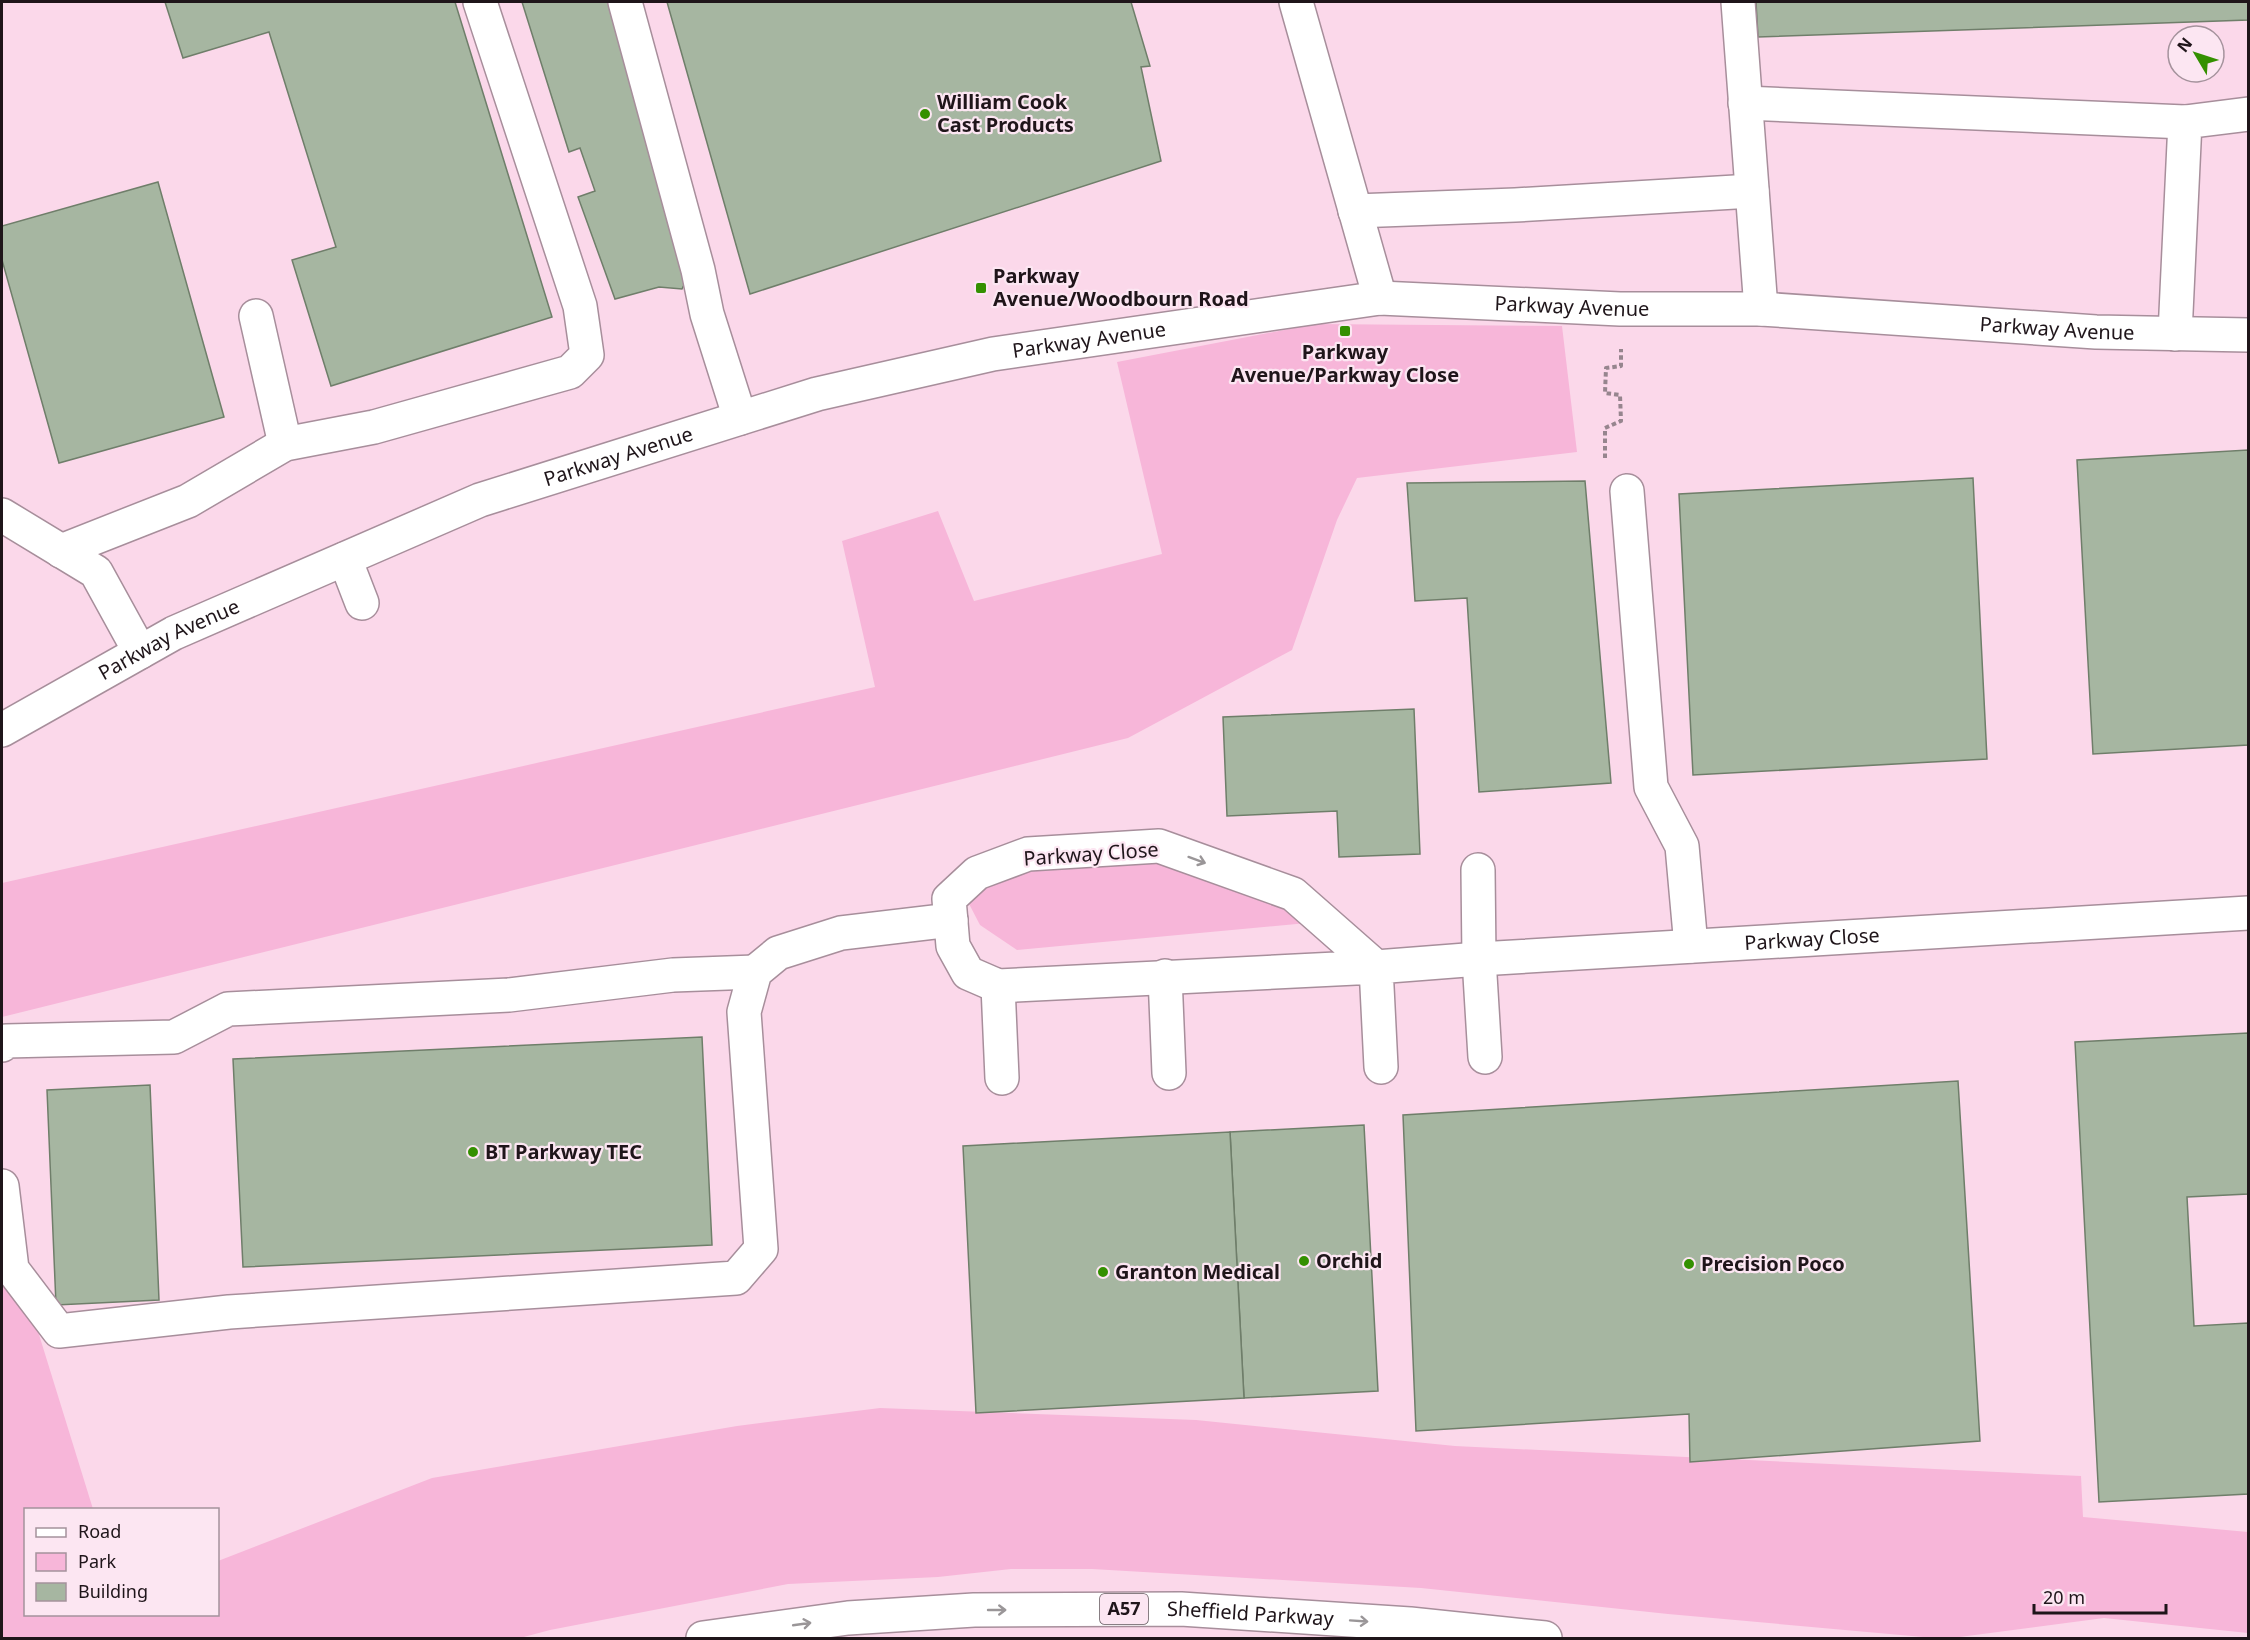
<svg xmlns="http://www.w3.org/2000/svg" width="2250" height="1640" font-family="'Noto Sans',sans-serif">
  <rect width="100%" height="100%" fill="#fce6f2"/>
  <path fill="#fbd8ea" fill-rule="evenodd" d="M 2,2 L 2248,2 L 2248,1638 L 2,1638 ZM 2178,36 L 2214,36 L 2214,72 L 2178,72 ZM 26,1510 L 218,1510 L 218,1614 L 26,1614 Z"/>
  <g fill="#f7b6d9">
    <path d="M 1315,324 L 1562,326 L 1577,452 L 1357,478 L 1337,520 L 1292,650 L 1128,738 L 2,1017 L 2,883 L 875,687 L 842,541 L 938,511 L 974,601 L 1162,554 L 1117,362 Z"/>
    <path d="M 1169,852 L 1339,920 L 1017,950 L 980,925 L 967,900 L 982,874 Z"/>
    <path d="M 2,1215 L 93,1509 L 26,1510 L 26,1614 L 218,1614 L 218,1561 L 432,1478 L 737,1426 L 880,1408 L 1196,1420 L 1455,1446 L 2081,1476 L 2083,1517 L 2248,1532 L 2248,1633 L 2104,1618 L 1952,1638 L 1934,1638 L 1668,1614 L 1421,1588 L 1092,1569 L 1011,1569 L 938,1577 L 788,1584 L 550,1630 L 520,1638 L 2,1638 Z"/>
  </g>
  <g fill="#a6b6a1" stroke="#6f7e6a" stroke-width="1.5">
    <path d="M 165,2 L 455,2 L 552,317 L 331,386 L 292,260 L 336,247 L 269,32 L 183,58 Z"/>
    <path d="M 522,2 L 613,2 L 692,268 L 682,289 L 659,287 L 615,299 L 578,197 L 595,191 L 580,148 L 569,152 Z"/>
    <path d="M 667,2 L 1131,2 L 1150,66 L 1141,67 L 1161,161 L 750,294 Z"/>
    <path d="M 1756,2 L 2248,2 L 2248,20 L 1758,37 Z"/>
    <path d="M 158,182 L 224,417 L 59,463 L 2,260 L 2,226 Z"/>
    <path d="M 2248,450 L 2248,745 L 2093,754 L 2077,460 Z"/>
    <path d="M 1973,478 L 1987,759 L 1693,775 L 1679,494 Z"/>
    <path d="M 1585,481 L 1611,783 L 1479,792 L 1467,598 L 1415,601 L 1407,483 Z"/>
    <path d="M 1414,709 L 1420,854 L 1339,857 L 1337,811 L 1227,816 L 1223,717 Z"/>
    <path d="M 2248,1033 L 2248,1194 L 2187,1197 L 2194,1326 L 2248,1323 L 2248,1494 L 2099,1502 L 2075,1042 Z"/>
    <path d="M 702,1037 L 712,1245 L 243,1267 L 233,1059 Z"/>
    <path d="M 1958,1081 L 1980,1441 L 1690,1462 L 1689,1414 L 1416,1431 L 1403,1115 Z"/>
    <path d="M 150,1085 L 159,1300 L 56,1305 L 47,1090 Z"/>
    <path d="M 1364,1125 L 1378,1391 L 1244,1398 L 1230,1132 Z"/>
    <path d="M 1230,1132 L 1244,1398 L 976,1413 L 963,1146 Z"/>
  </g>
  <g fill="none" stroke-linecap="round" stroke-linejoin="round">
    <g stroke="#a78e9b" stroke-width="36">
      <g id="minor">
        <path d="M 625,2 L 698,270 L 707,314 L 740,418"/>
        <path d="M 1296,2 L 1380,298"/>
        <path d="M 1738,2 L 1761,309"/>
        <path d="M 1745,103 L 2185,122"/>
        <path d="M 1355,211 L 1515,205 L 1752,191"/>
        <path d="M 256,316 L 285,444"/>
        <path d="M 2175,334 L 2185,122 L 2248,114"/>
        <path d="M 1627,491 L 1651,787 L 1682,846 L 1691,946"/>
        <path d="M 2,515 L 96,572 L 140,652"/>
        <path d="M 61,551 L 188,501 L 285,444 L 374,427 L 570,372 L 587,355 L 580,306 L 480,2"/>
        <path d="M 345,559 L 362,603"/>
        <path id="s1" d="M 2,730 L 174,633 L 480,500 L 817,394 L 993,354 L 1380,298 L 1620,309 L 1761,309 L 2096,332 L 2248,335"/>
        <path d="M 1478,870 L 1479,959 L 1485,1057"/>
        <path d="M 1165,976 L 1169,1073"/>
        <path d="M 998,986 L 1002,1078"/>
        <path d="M 2,1045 L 6,1041 L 174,1037 L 228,1009 L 509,995 L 673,975 L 755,972"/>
        <path id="s2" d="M 1381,1067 L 1376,967 L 1293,894 L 1159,846 L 1028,854 L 977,873 L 949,899 L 953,946 L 968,973 L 998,986 L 1376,967 L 1479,959 L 2248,913"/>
        <path d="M 2,1186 L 12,1269 L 59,1331 L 229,1312 L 736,1278 L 761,1249 L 744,1012 L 755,972 L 778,953 L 841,933 L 951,920"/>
      </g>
    </g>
    <g stroke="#a78e9b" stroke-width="36">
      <g id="highway">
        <path id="s3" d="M 703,1638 L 848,1618 L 974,1610 L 1181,1609 L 1410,1624 L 1545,1638"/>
      </g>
    </g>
    <path stroke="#96858e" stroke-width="4" stroke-dasharray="4.5 3" stroke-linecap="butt" d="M 1605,458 L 1605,428 L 1621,421 L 1620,395 L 1605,393 L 1606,368 L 1621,366 L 1621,349"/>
    <use href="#minor" stroke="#fff" stroke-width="33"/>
    <use href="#highway" stroke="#fff" stroke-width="33"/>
  </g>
  <defs><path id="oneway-shaft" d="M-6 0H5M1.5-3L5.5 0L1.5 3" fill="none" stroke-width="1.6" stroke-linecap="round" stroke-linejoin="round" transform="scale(1.5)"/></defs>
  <g stroke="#9a9698">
    <use href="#oneway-shaft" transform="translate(1197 860) rotate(20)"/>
    <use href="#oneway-shaft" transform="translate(997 1610)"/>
    <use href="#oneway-shaft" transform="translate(1359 1621) rotate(4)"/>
    <use href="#oneway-shaft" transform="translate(802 1624) rotate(-8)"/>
  </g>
  <g fill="#349000" stroke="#fce6f2" stroke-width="2">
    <circle cx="925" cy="114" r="6"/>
    <rect x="975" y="282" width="12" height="12" rx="3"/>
    <rect x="1339" y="325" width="12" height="12" rx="3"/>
    <circle cx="473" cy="1152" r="6"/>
    <circle cx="1304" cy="1261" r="6"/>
    <circle cx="1689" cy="1264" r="6"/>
    <circle cx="1103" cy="1272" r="6"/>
  </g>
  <g text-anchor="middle" stroke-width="4.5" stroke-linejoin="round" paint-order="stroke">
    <rect fill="#fce6f2" stroke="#61545b" stroke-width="1.5" x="1100" y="1594" width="48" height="30" rx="4.5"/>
    <g font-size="18" font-weight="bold" fill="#1f151a">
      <text x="1124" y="1615">A57</text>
    </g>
    <g font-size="20" font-weight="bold" fill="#1f151a" stroke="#fce6f2" text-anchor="start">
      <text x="937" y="109">William Cook<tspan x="937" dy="23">Cast Products</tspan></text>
      <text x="993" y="283">Parkway<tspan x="993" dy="23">Avenue/Woodbourn Road</tspan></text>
      <text x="1345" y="359" text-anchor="middle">Parkway<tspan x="1345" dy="23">Avenue/Parkway Close</tspan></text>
      <text x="485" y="1159">BT Parkway TEC</text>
      <text x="1316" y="1268">Orchid</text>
      <text x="1701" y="1271">Precision Poco</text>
      <text x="1115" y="1279">Granton Medical</text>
    </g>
    <g font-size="20" fill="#1f151a" stroke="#fce6f2">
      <text dy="7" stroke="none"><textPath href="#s1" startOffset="1648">Parkway Avenue</textPath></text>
      <text dy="7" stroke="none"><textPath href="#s1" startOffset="2134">Parkway Avenue</textPath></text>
      <text dy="7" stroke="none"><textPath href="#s1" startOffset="1162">Parkway Avenue</textPath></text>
      <text dy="7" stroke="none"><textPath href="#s1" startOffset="676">Parkway Avenue</textPath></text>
      <text dy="7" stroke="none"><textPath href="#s1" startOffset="190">Parkway Avenue</textPath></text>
      <text transform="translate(1091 854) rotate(-4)" y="7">Parkway Close</text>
      <text dy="7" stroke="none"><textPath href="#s2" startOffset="1503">Parkway Close</textPath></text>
      <text dy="7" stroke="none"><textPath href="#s3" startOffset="549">Sheffield Parkway</textPath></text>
    </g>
  </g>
  <rect width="2250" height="1640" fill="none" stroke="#1f151a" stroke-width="6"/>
  <rect x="24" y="1508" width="195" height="108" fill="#fce6f2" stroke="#a4929c" stroke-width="1.5"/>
  <rect x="36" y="1528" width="30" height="9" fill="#ffffff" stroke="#a4929c" stroke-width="1.5"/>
  <text x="78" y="1538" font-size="18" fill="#1f151a">Road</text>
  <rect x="36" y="1553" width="30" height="18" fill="#f7b6d9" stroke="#a4929c" stroke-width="1.5"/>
  <text x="78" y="1568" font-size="18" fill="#1f151a">Park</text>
  <rect x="36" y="1583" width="30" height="18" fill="#a6b6a1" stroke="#a4929c" stroke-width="1.5"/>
  <text x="78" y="1598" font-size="18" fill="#1f151a">Building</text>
  <g transform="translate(2196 54) rotate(309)"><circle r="28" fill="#fce6f2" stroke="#a4929c" stroke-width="1.5"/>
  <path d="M0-4.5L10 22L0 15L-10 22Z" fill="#349000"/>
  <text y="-9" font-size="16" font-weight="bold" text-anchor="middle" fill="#1f151a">N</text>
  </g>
  <path d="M2034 1604v9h132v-9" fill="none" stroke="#1f151a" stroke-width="3"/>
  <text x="2043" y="1604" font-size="18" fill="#1f151a" stroke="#fce6f2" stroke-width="4.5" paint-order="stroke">20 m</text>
</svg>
